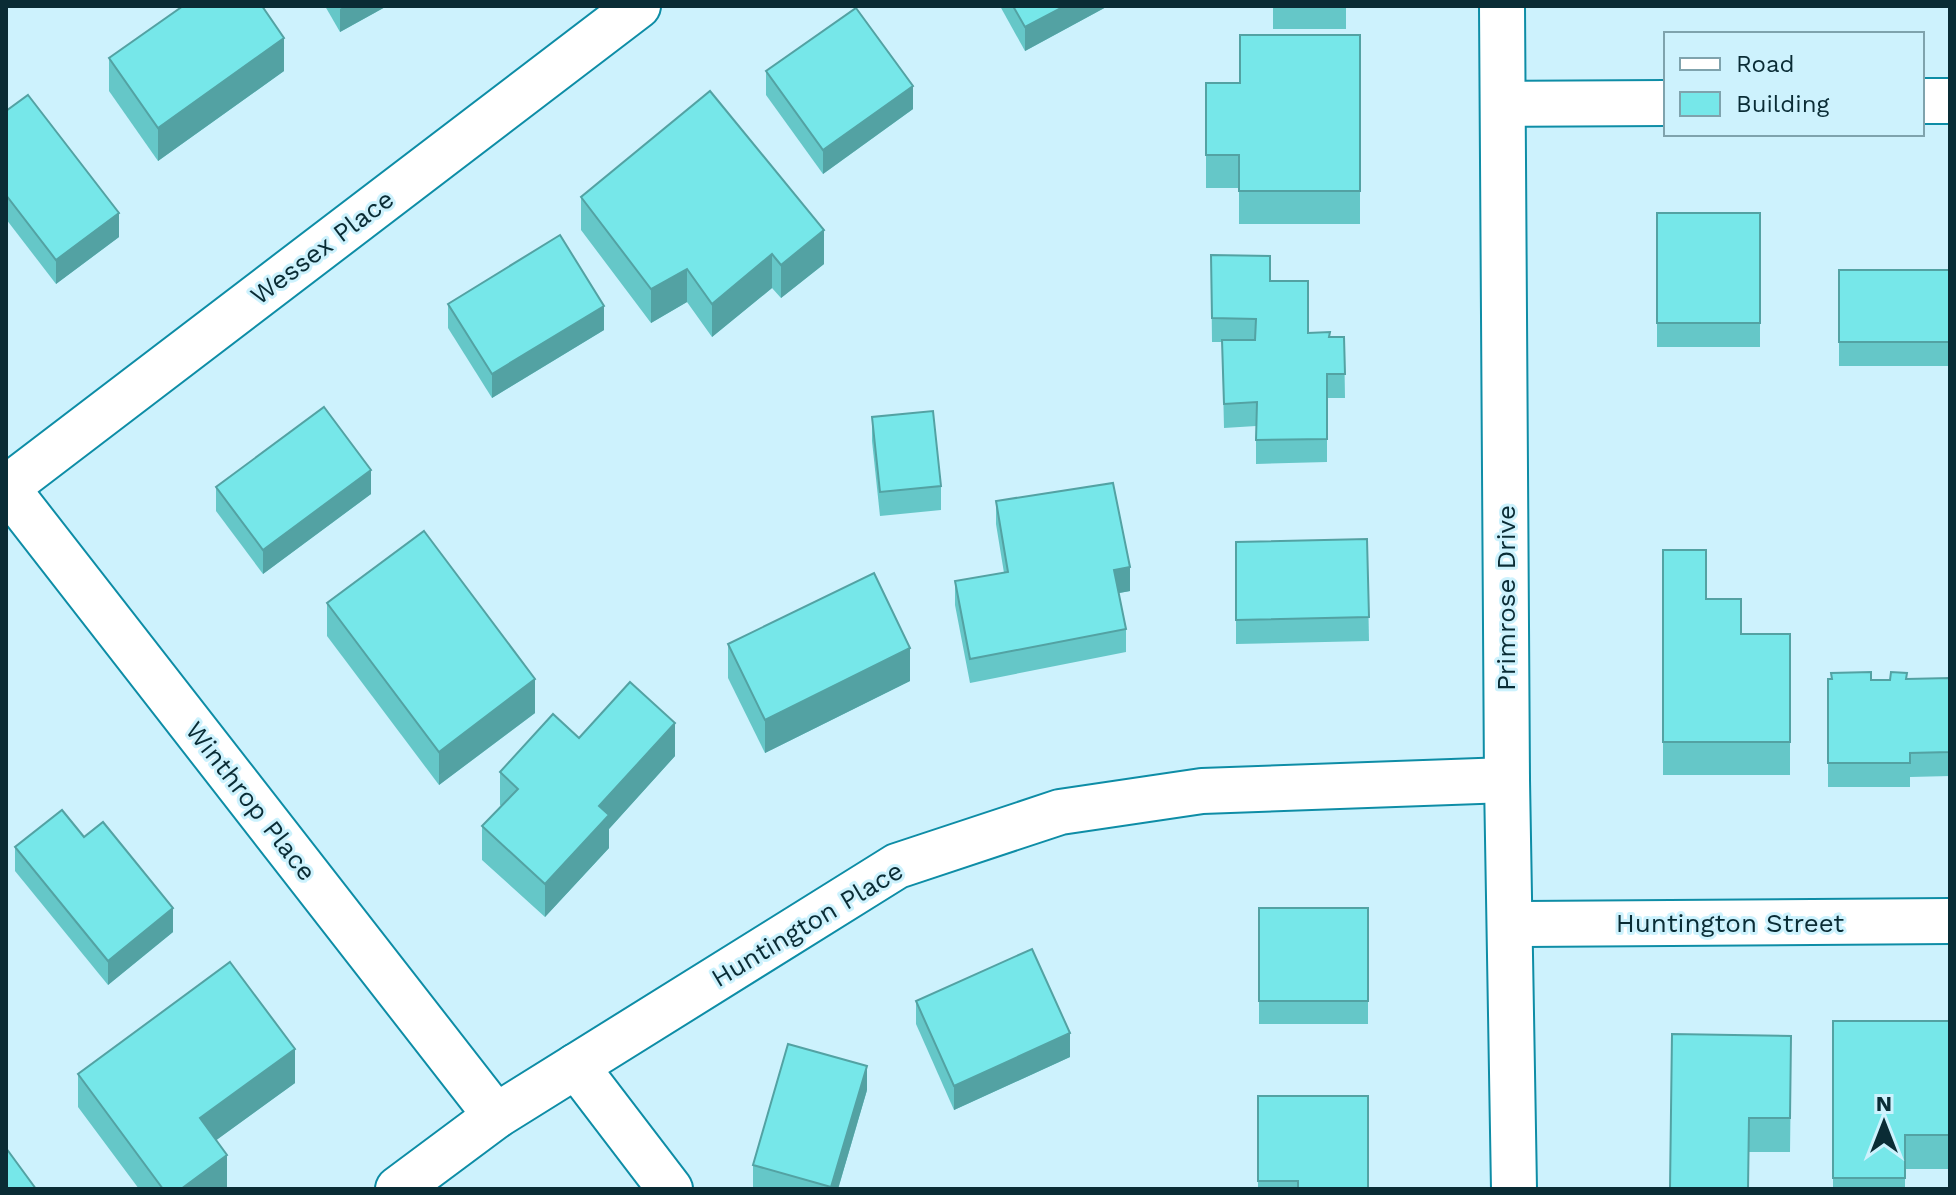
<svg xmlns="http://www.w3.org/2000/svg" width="1956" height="1195" font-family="'Work Sans',sans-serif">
  <rect width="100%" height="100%" fill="#cdf2fd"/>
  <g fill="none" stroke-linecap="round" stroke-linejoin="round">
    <g stroke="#0e8da6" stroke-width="48">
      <g id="street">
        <path d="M 1502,6 L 1507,780 L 1514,1189"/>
        <path d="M 1922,101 L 1950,101"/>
        <path d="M 1503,104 L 1666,103"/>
        <path d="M 6,487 L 496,1116"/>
        <path d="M 6,488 L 638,6"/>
        <path d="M 1510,924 L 1950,921"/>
        <path d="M 576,1066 L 670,1189"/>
        <path d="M 398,1189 L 496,1116 L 897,866 L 1060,812 L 1202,791 L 1507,780"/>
      </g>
    </g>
    <use href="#street" stroke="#fff" stroke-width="44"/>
  </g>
  <g fill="#65c7c8">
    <path d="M 325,6 L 387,6 L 340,32 Z"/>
    <path d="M 1000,6 L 1108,6 L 1025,51 Z"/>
    <rect x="1273" y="6" width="73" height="23"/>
    <path d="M 1360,35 L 1360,224 L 1239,224 L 1239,188 L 1206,188 L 1206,83 L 1240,83 Z"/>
    <path d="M 109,58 L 284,71 L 158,161 L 109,91 Z"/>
    <path d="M 766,71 L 913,109 L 823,174 L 766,95 Z"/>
    <path d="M 6,111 L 119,237 L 56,284 L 6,219 Z"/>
    <path d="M 581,197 L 824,264 L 781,298 L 772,288 L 712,337 L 687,302 L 651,323 L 581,230 Z"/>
    <rect x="1657" y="213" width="103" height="134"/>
    <path d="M 1211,255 L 1270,281 L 1308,333 L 1330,337 L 1344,337 L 1345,398 L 1327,398 L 1327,462 L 1256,464 L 1256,426 L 1224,428 L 1222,342 L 1212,342 Z"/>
    <rect x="1839" y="270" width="111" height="96"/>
    <path d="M 448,304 L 604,330 L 492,398 L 448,328 Z"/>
    <path d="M 872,417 L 941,486 L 941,510 L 880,516 L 872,441 Z"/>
    <path d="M 216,487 L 371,494 L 263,574 L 216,511 Z"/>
    <path d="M 996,501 L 1130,591 L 1119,593 L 1126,629 L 1126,652 L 970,683 L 955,605 L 955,581 L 1004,573 L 996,524 Z"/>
    <path d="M 1367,539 L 1369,641 L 1236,644 L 1236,542 Z"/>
    <path d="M 1663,550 L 1706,599 L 1741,634 L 1790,634 L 1790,775 L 1663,775 Z"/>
    <path d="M 327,603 L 535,713 L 439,785 L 327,636 Z"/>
    <path d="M 728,644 L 910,681 L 765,753 L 728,678 Z"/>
    <path d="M 1831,673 L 1871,680 L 1950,678 L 1950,776 L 1910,777 L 1910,787 L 1828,787 L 1828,679 L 1831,679 Z"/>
    <path d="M 579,738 L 675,756 L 609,829 L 609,848 L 545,917 L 482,860 L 482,826 L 501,806 L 500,805 L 500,772 Z"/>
    <path d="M 84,837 L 173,932 L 108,985 L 15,871 L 15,847 Z"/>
    <rect x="1259" y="908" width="109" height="116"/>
    <path d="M 916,1001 L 1070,1057 L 954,1110 L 916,1024 Z"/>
    <path d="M 1833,1021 L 1950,1021 L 1950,1169 L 1905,1169 L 1905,1189 L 1833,1189 Z"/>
    <path d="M 1791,1069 L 1790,1152 L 1749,1152 L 1670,1189 Z"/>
    <path d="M 78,1074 L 295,1083 L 216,1140 L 226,1189 L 139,1189 L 78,1107 Z"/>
    <path d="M 867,1090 L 838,1189 L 753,1188 L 753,1165 Z"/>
    <path d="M 1258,1096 L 1368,1189 L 1258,1189 Z"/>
  </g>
  <g fill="#53a2a3">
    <path d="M 345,6 L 387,6 L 340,32 L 340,9 Z"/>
    <path d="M 1065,6 L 1108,6 L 1025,51 L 1025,27 Z"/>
    <path d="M 284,38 L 284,71 L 158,161 L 158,128 Z"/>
    <path d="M 913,86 L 913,109 L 823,174 L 823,150 Z"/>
    <path d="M 119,213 L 119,237 L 56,284 L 56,260 Z"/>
    <path d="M 824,230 L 824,264 L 781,298 L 781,265 Z"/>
    <path d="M 772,254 L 772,288 L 712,337 L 712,304 Z"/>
    <path d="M 687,269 L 687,302 L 651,323 L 651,289 Z"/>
    <path d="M 604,306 L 604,330 L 492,398 L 492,374 Z"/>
    <path d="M 371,470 L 371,494 L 263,574 L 263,550 Z"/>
    <path d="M 1130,567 L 1130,591 L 1114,594 L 1114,570 Z"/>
    <path d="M 910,648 L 910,681 L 765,753 L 765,720 Z"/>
    <path d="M 535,679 L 535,713 L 439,785 L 439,752 Z"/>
    <path d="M 675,723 L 675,756 L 609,829 L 609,848 L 545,917 L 545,884 L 599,806 Z"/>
    <path d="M 173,908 L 173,932 L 108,985 L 108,961 Z"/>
    <path d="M 1070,1033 L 1070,1057 L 954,1110 L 954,1086 Z"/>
    <path d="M 295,1049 L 295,1083 L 200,1152 L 200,1118 Z"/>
    <path d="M 867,1066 L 867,1090 L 838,1189 L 831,1189 Z"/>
    <path d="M 227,1155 L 227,1188 L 181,1189 Z"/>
  </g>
  <g fill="#76e7e9" stroke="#53a2a3" stroke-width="2">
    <path d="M 183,6 L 262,6 L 284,38 L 158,128 L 109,58 Z"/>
    <path d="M 1013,6 L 1065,6 L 1025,27 Z"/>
    <path d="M 856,8 L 913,86 L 823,150 L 766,71 Z"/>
    <path d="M 1240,35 L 1360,35 L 1360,191 L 1239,191 L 1239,155 L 1206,155 L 1206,83 L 1240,83 Z"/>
    <path d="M 710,91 L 824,230 L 781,265 L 772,254 L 712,304 L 687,269 L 651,289 L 581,197 Z"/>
    <path d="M 28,95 L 119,213 L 56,260 L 6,195 L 6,111 Z"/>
    <rect x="1657" y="213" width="103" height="110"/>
    <path d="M 560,235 L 604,306 L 492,374 L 448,304 Z"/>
    <path d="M 1211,255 L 1270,256 L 1270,281 L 1308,281 L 1308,333 L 1330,332 L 1329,337 L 1344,337 L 1345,374 L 1327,374 L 1327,439 L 1256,440 L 1257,402 L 1224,404 L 1222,340 L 1255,340 L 1256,319 L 1212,318 Z"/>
    <rect x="1839" y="270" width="111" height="72"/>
    <path d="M 324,407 L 371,470 L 263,550 L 216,487 Z"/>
    <path d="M 933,411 L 941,486 L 880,492 L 872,417 Z"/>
    <path d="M 1113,483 L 1130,567 L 1114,570 L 1126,629 L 970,659 L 955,581 L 1008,572 L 996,501 Z"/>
    <path d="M 424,531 L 535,679 L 439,752 L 327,603 Z"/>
    <path d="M 1367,539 L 1369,617 L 1236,620 L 1236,542 Z"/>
    <path d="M 1663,550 L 1706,550 L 1706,599 L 1741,599 L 1741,634 L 1790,634 L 1790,742 L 1663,742 Z"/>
    <path d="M 874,573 L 910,648 L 765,720 L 728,644 Z"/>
    <path d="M 1871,672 L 1871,680 L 1890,680 L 1891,672 L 1907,673 L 1906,679 L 1950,678 L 1950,752 L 1910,753 L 1910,763 L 1828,763 L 1828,679 L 1832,679 L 1831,673 Z"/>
    <path d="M 630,682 L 675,723 L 599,806 L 609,815 L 545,884 L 482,826 L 518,789 L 500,772 L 553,714 L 579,738 Z"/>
    <path d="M 62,810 L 84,837 L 103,822 L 173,908 L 108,961 L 15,847 Z"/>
    <rect x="1259" y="908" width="109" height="93"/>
    <path d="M 1032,949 L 1070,1033 L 954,1086 L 916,1001 Z"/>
    <path d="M 230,962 L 295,1049 L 200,1118 L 227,1155 L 181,1189 L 163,1189 L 78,1074 Z"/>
    <path d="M 1833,1021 L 1950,1021 L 1950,1135 L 1905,1135 L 1905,1178 L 1833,1178 Z"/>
    <path d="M 1672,1034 L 1791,1036 L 1790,1118 L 1749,1118 L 1748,1189 L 1670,1189 Z"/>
    <path d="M 788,1044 L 867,1066 L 831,1187 L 753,1165 Z"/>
    <path d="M 1258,1096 L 1368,1096 L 1368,1189 L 1298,1189 L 1298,1181 L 1258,1181 Z"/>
    <path d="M 6,1148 L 36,1189 L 6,1189 Z"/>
  </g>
  <g text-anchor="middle" stroke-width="6" stroke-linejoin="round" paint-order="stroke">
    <g font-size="26" fill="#0a2c35" stroke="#cdf2fd">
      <text transform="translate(322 247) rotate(-37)" y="9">Wessex Place</text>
      <text transform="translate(1506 598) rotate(-90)" y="9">Primrose Drive</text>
      <text transform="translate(251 801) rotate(52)" y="9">Winthrop Place</text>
      <text x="1730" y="932">Huntington Street</text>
      <text transform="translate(807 924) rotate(-31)" y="9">Huntington Place</text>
    </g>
  </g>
  <rect width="1956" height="1195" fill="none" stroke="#0a2c35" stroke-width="16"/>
  <rect x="1664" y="32" width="260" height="104" fill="#cdf2fd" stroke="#7fa3ad" stroke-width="2"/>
  <rect x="1680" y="58" width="40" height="12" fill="#ffffff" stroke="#7fa3ad" stroke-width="2"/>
  <text x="1736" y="72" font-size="24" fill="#0a2c35">Road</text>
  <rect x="1680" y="92" width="40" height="24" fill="#76e7e9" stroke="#7fa3ad" stroke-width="2"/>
  <text x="1736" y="112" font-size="24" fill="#0a2c35">Building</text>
  <g transform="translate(1884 1123)" stroke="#cdf2fd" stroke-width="6" paint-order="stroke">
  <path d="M0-6L14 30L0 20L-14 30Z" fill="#0a2c35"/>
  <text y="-12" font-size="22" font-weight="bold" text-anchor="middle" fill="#0a2c35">N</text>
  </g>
</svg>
